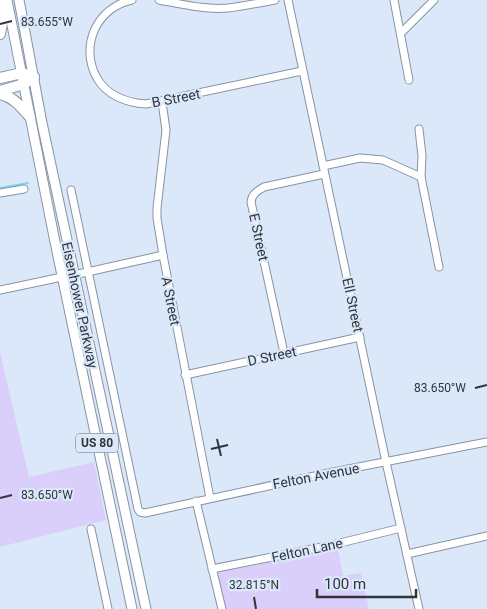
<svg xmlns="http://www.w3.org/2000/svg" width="487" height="609" font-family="Roboto,sans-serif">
  <rect width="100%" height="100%" fill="#dbe8fa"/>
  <g fill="#dacffa">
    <path d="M 0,352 L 29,477 L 94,462 L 106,520 L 0,547 Z"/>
    <path d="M 337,544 L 343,576 L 361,573 L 369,609 L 225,609 L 216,568 Z"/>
  </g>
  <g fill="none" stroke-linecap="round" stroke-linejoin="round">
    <path stroke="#76d8f3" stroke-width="2" d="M 0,188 L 28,183"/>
    <g stroke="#8893a4" stroke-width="9">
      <g id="minor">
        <path d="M 132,0 C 97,7 79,46 97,78 C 106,95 127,103 146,104 L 302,71"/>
        <path d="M 159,0 C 181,4 205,10 228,8 C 244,6 259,3 275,0"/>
        <path d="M 288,0 L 386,462 L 419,609"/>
        <path d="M 394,0 L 409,80"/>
        <path d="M 401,33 L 434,0"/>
        <path d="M 162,102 L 166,130 L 157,208 L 157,218 L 163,255 L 210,498"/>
        <path d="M 419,129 L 422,156 L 421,177"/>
        <path d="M 323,166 L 360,158 L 383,160 L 421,177 L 439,267"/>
        <path d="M 71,190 L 138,509 L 140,512 L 145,513 L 333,472 L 487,442"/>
        <path d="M 0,193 L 24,189"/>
        <path d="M 59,263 L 74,275 L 163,255"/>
        <path d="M 0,290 L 62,277 L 77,288"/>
        <path d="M 284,353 L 251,202 C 252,194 257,191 264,187 L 324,174"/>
        <path d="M 185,375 L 360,337"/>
        <path d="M 196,501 L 222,609"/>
        <path d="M 91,529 L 108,609"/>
        <path d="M 407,554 L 487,536"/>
        <path d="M 212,569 L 332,545 L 401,528"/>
      </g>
    </g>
    <g stroke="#8893a4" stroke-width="11">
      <g id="major">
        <path d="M 7,0 L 55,242 L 132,609"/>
        <path d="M 19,0 L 42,123 L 146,609"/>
      </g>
    </g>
    <g stroke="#8893a4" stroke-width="12">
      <g id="highway">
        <path d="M 0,34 L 3,18 L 5,0"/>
        <path d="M 0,78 L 22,73 L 34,77"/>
        <path d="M 0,91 L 24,84 L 34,77"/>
        <path d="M 0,94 C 14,97 21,107 30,117"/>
      </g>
    </g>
    <use href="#minor" stroke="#fff" stroke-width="7"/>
    <use href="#major" stroke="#fff" stroke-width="9"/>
    <use href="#highway" stroke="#fff" stroke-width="10"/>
  </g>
  <path fill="none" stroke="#30353c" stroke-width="2" d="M 0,24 L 12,21M 475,388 L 487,385M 217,439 L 221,456M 211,449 L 228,445M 0,498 L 12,495M 254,597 L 256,609"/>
  <g text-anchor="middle" stroke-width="4.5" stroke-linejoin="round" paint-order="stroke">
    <rect fill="#dbe8fa" stroke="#636b75" stroke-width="1" x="76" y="433.5" width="42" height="19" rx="4"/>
    <g font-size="12" font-weight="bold" fill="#30353c">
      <text x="97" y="447">US 80</text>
    </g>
    <g font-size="14" fill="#30353c" stroke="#dbe8fa">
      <text transform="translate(176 98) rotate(-11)" y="5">B Street</text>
      <text transform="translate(259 237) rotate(78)" y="5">E Street</text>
      <text transform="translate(171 301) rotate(79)" y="5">A Street</text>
      <text transform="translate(80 305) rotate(78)" y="5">Eisenhower Parkway</text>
      <text transform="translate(353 305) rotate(78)" y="5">Ell Street</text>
      <text transform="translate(272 356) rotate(-12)" y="5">D Street</text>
      <text transform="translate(316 476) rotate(-11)" y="5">Felton Avenue</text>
      <text transform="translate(307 550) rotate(-12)" y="5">Felton Lane</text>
    </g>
  </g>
  <g font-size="12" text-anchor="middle" fill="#30353c" stroke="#dbe8fa" stroke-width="4.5" stroke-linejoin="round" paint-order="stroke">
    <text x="47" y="26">83.655°W</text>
    <text x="440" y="392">83.650°W</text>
    <text x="47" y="499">83.650°W</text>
    <text x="254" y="589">32.815°N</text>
  </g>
  <path d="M317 589v8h99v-8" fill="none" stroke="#30353c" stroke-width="2.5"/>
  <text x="324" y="589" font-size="15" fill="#30353c" stroke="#dbe8fa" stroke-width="4" paint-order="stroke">100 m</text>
</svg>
